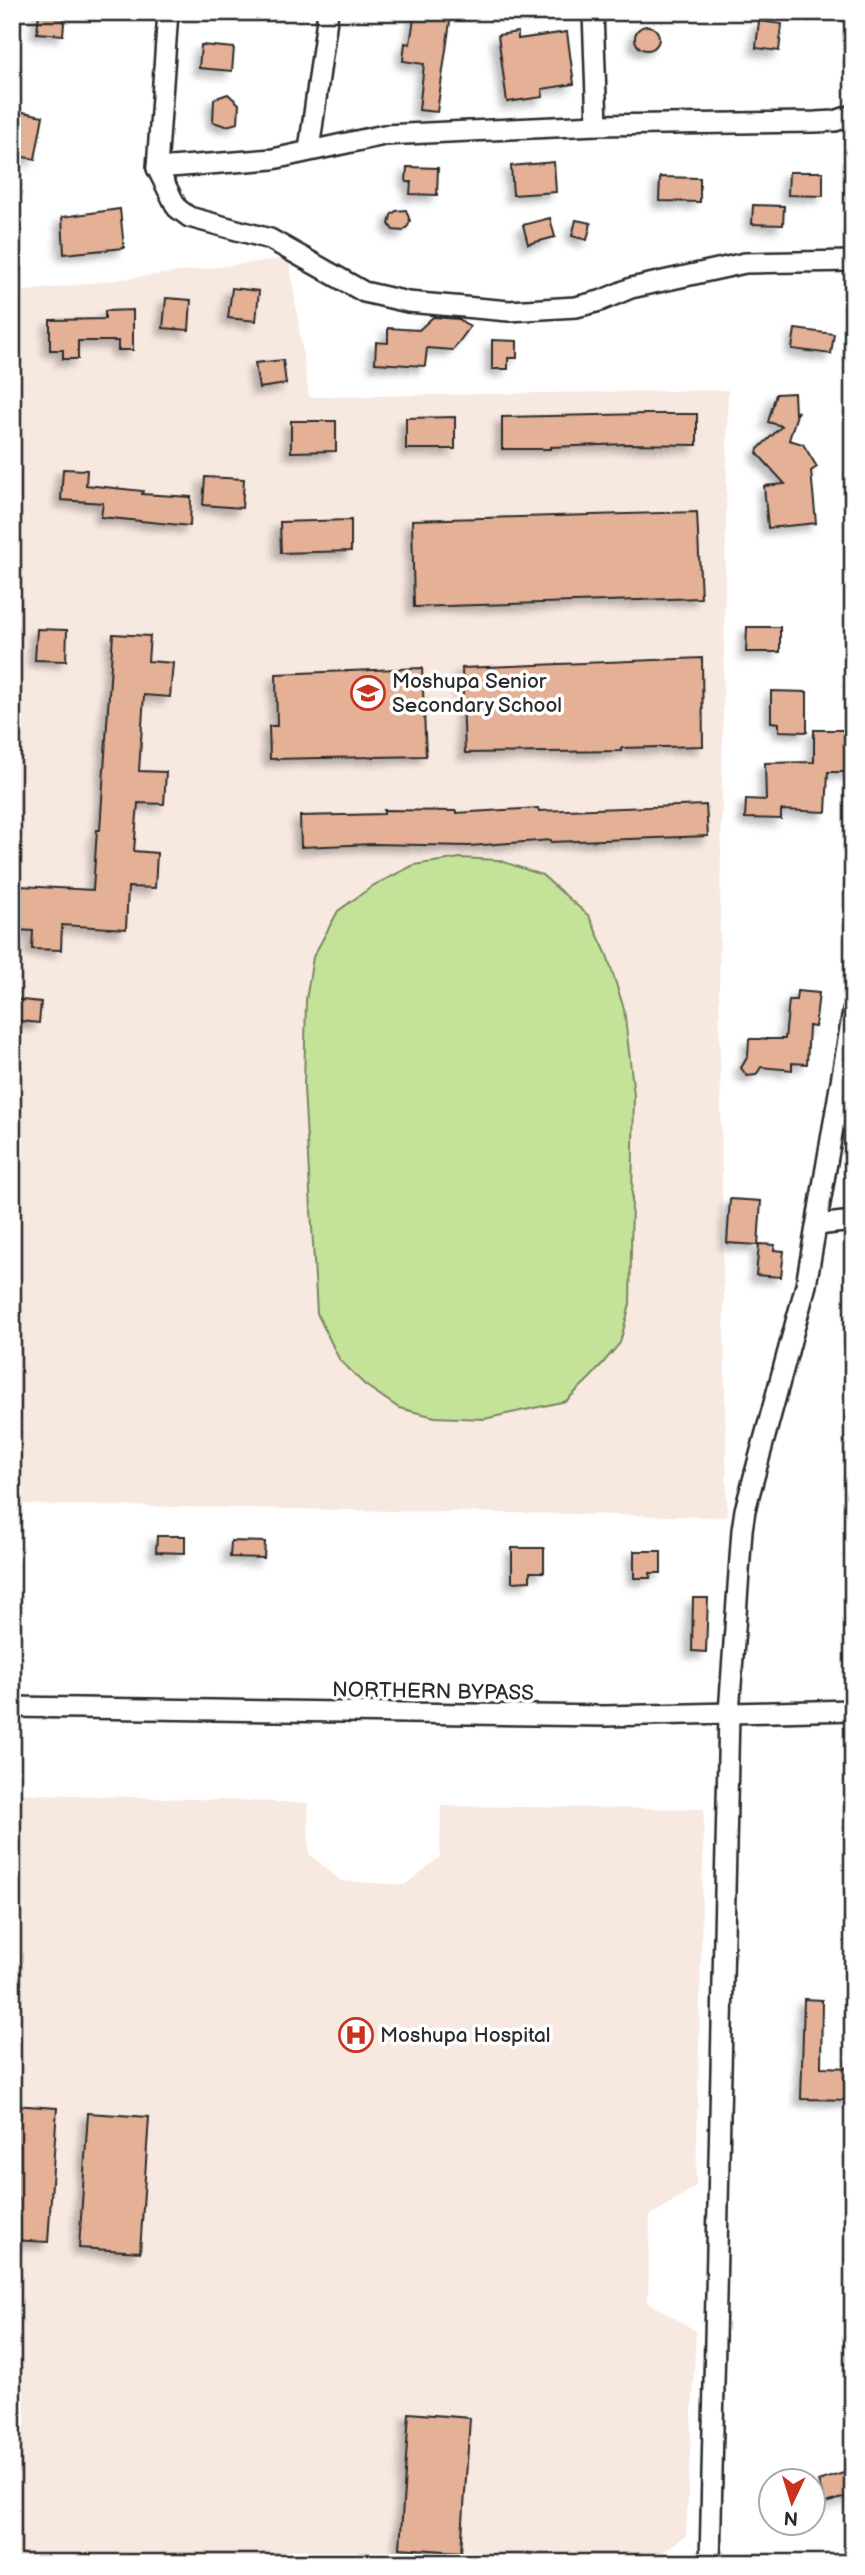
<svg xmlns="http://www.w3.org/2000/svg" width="865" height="2575" font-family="'Balsamiq Sans',sans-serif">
  <defs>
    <filter id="shadow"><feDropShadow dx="-6" dy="6" stdDeviation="3.5" flood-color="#0004"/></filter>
  </defs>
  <rect width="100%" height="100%" fill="#fff"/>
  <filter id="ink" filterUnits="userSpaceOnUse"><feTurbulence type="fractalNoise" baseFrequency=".0143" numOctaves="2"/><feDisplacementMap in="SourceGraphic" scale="14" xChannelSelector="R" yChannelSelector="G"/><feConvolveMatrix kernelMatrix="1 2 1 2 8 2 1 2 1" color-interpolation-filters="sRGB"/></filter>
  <g filter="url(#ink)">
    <g fill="#f7e8e0">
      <path d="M 289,258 L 309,397 L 728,390 L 719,988 L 727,1517 L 12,1504 L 12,293 Z"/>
      <path d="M 12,1793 L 308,1803 L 309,1854 L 341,1881 L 405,1885 L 440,1857 L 441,1806 L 704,1809 L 696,2186 L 650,2216 L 648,2302 L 696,2331 L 686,2535 L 648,2563 L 12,2563 Z"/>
    </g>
    <path fill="#c5e299" stroke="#788662" stroke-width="2" d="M 460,858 L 498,860 L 542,875 L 589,916 L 607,955 L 624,1009 L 634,1095 L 630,1304 L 620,1343 L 592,1376 L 566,1401 L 484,1419 L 435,1417 L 399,1408 L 365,1385 L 339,1359 L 317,1313 L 304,1088 L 306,1000 L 313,957 L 338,911 L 374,885 L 414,865 Z"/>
    <g fill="#e4b196" stroke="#2b2b2b" stroke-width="2" filter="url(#shadow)">
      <path d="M 39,12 L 65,12 L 63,35 L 37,33 Z"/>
      <path d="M 415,12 L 451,15 L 437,112 L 419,110 L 424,64 L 403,61 L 405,43 L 410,44 Z"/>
      <path d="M 759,21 L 782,24 L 779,51 L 756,48 Z"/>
      <circle cx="647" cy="38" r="12"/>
      <path d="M 518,32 L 518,39 L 567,32 L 574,84 L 542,89 L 543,97 L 507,102 L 498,35 Z"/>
      <path d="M 201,45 L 234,48 L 232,71 L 199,68 Z"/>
      <path d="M 228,94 L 239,104 L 238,123 L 226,126 L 213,122 L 214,99 Z"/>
      <path d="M 18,111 L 43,116 L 35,159 L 12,155 Z"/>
      <path d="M 554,162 L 556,192 L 513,195 L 511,166 Z"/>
      <path d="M 407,167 L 438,168 L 437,195 L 410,194 L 411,182 L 406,182 Z"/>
      <path d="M 789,172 L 823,172 L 823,196 L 788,195 Z"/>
      <path d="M 660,177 L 700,178 L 700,202 L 659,201 Z"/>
      <path d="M 753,205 L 784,206 L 783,225 L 752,224 Z"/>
      <path d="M 120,209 L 124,248 L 64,254 L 62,217 Z"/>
      <path d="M 406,210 L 410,221 L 408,226 L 403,231 L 393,230 L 389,224 L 391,215 L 396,211 Z"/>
      <path d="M 550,218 L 555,237 L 528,244 L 523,225 Z"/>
      <path d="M 576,220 L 591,223 L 587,240 L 572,236 Z"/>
      <path d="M 232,288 L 259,291 L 256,321 L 228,318 Z"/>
      <path d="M 166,298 L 191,300 L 189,330 L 163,328 Z"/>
      <path d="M 133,310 L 133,350 L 118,350 L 118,341 L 78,341 L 78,359 L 63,359 L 63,350 L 50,350 L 50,320 L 105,319 L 105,311 Z"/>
      <path d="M 433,317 L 459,319 L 470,327 L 453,350 L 427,348 L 425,366 L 375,363 L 376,342 L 388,343 L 388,328 L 419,330 Z"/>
      <path d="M 795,329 L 834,334 L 831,354 L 792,349 Z"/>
      <path d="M 492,340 L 517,341 L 517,358 L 508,358 L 508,369 L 492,369 Z"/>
      <path d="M 283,360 L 286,384 L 259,388 L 255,363 Z"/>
      <path d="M 794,393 L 795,414 L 798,411 L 789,440 L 803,444 L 817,467 L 811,471 L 816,523 L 768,528 L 764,486 L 785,484 L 757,453 L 758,449 L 782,426 L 768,422 L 776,394 Z"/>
      <path d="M 647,414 L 697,414 L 697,445 L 626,444 L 551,447 L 551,449 L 502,449 L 502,417 Z"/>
      <path d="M 455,417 L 455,449 L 406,449 L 406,418 Z"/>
      <path d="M 291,421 L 336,421 L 336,451 L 291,452 Z"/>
      <path d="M 63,469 L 87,470 L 86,485 L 143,491 L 142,494 L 191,497 L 190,526 L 101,517 L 103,503 L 61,500 Z"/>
      <path d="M 205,477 L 244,479 L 242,508 L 203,505 Z"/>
      <path d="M 697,512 L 701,598 L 414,607 L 412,520 Z"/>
      <path d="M 351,520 L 351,551 L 281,553 L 280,522 Z"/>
      <path d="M 747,627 L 780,627 L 780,652 L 746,652 Z"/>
      <path d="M 37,629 L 67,630 L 66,661 L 35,660 Z"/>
      <path d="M 113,634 L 150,636 L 148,661 L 173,663 L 170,697 L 144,695 L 139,771 L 166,772 L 164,804 L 138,803 L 134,851 L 157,853 L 155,888 L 128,887 L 126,929 L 62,925 L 61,950 L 32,949 L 33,931 L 18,930 L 21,886 L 93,890 L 97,830 L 100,830 Z"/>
      <path d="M 702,658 L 703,746 L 621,748 L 621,751 L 465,753 L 462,668 Z"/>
      <path d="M 422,668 L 426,756 L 270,759 L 269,726 L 277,726 L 276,674 Z"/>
      <path d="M 771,691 L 807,692 L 807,732 L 779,731 L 779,723 L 771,722 Z"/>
      <path d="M 814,730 L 853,730 L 853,772 L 828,772 L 826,812 L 781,810 L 781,819 L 745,818 L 746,799 L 766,800 L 765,763 L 814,762 Z"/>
      <path d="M 706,805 L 708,836 L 551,842 L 551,840 L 469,846 L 374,844 L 301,847 L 300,816 L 384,814 L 384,810 L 456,811 L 456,813 L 538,808 L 539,811 Z"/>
      <path d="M 797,991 L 819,993 L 815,1027 L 809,1026 L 807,1064 L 792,1063 L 792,1070 L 761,1067 L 756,1075 L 747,1076 L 741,1068 L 748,1056 L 749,1039 L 785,1039 L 789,1000 L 796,1000 Z"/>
      <path d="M 12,999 L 41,1002 L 39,1023 L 12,1020 Z"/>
      <path d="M 730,1199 L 761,1201 L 758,1245 L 727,1243 Z"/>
      <path d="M 759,1244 L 775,1245 L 774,1250 L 784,1251 L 781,1277 L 756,1275 Z"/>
      <path d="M 157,1536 L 185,1536 L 185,1553 L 156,1552 Z"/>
      <path d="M 231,1541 L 265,1542 L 264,1558 L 230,1557 Z"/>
      <path d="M 512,1548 L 544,1548 L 544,1572 L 530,1572 L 530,1581 L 512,1582 Z"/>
      <path d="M 634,1551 L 661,1551 L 661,1573 L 650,1573 L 650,1578 L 634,1578 Z"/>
      <path d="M 693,1598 L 708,1598 L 706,1652 L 692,1651 Z"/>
      <path d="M 804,1999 L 822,2000 L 821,2067 L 853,2068 L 853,2100 L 801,2099 Z"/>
      <path d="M 12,2105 L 57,2108 L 48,2242 L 12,2240 Z"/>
      <path d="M 88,2113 L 149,2117 L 140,2252 L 79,2248 Z"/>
      <path d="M 409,2413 L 470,2418 L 461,2552 L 400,2548 Z"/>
      <path d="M 853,2470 L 853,2495 L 825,2503 L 818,2481 Z"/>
    </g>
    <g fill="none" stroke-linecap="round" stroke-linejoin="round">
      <g stroke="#2b2b2b" stroke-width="24">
        <g id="street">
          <path d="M 168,12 L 157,168 L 177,208 L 189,217 L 270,239 L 364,292 L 408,302 L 509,311 L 576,307 L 600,301 L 631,288 L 745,263 L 853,261"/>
          <path d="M 593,12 L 597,125"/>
          <path d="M 309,150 L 328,12"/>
          <path d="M 157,168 L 273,159 L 384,135 L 597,125 L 815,122 L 835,121 L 853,115"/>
          <path d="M 817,1225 L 853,1221"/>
          <path d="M 12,1707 L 605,1716 L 853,1710"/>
          <path d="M 710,2563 L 729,1713 L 742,1530 L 745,1510 L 806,1285 L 853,1011"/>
        </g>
      </g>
      <use href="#street" stroke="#fff" stroke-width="19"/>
    </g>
  </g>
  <defs>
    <g id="school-ring" transform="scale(1.75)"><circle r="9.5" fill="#fff" stroke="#c8321e" stroke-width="1.5"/><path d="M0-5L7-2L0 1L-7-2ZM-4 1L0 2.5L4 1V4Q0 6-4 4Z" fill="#c8321e"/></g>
    <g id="hospital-ring" transform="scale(1.75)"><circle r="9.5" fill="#fff" stroke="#c8321e" stroke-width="1.5"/><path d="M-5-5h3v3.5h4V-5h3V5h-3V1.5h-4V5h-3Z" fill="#c8321e"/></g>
  </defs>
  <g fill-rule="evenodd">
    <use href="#school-ring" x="368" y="693"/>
    <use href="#hospital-ring" x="356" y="2035"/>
  </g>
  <g text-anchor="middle" stroke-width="7" stroke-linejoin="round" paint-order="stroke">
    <g font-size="21" fill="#2b2b2b" stroke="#fff" text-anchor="start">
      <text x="392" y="688">Moshupa Senior<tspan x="392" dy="24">Secondary School</tspan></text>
      <text x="380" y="2042">Moshupa Hospital</text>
    </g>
    <g font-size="21" fill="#2b2b2b" stroke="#fff">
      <text transform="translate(433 1691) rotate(1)" y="7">NORTHERN BYPASS</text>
    </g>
  </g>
  <rect width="865" height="2575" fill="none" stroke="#fff" stroke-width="42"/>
  <rect x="21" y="21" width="823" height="2533" fill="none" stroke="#2b2b2b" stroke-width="2.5" filter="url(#ink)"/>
  <g transform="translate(792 2502) rotate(184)"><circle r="33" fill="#ffffff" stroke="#aaaaaa" stroke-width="2"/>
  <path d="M0-5L12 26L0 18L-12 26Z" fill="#c8321e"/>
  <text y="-10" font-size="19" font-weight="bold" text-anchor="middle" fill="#2b2b2b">N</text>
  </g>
</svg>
